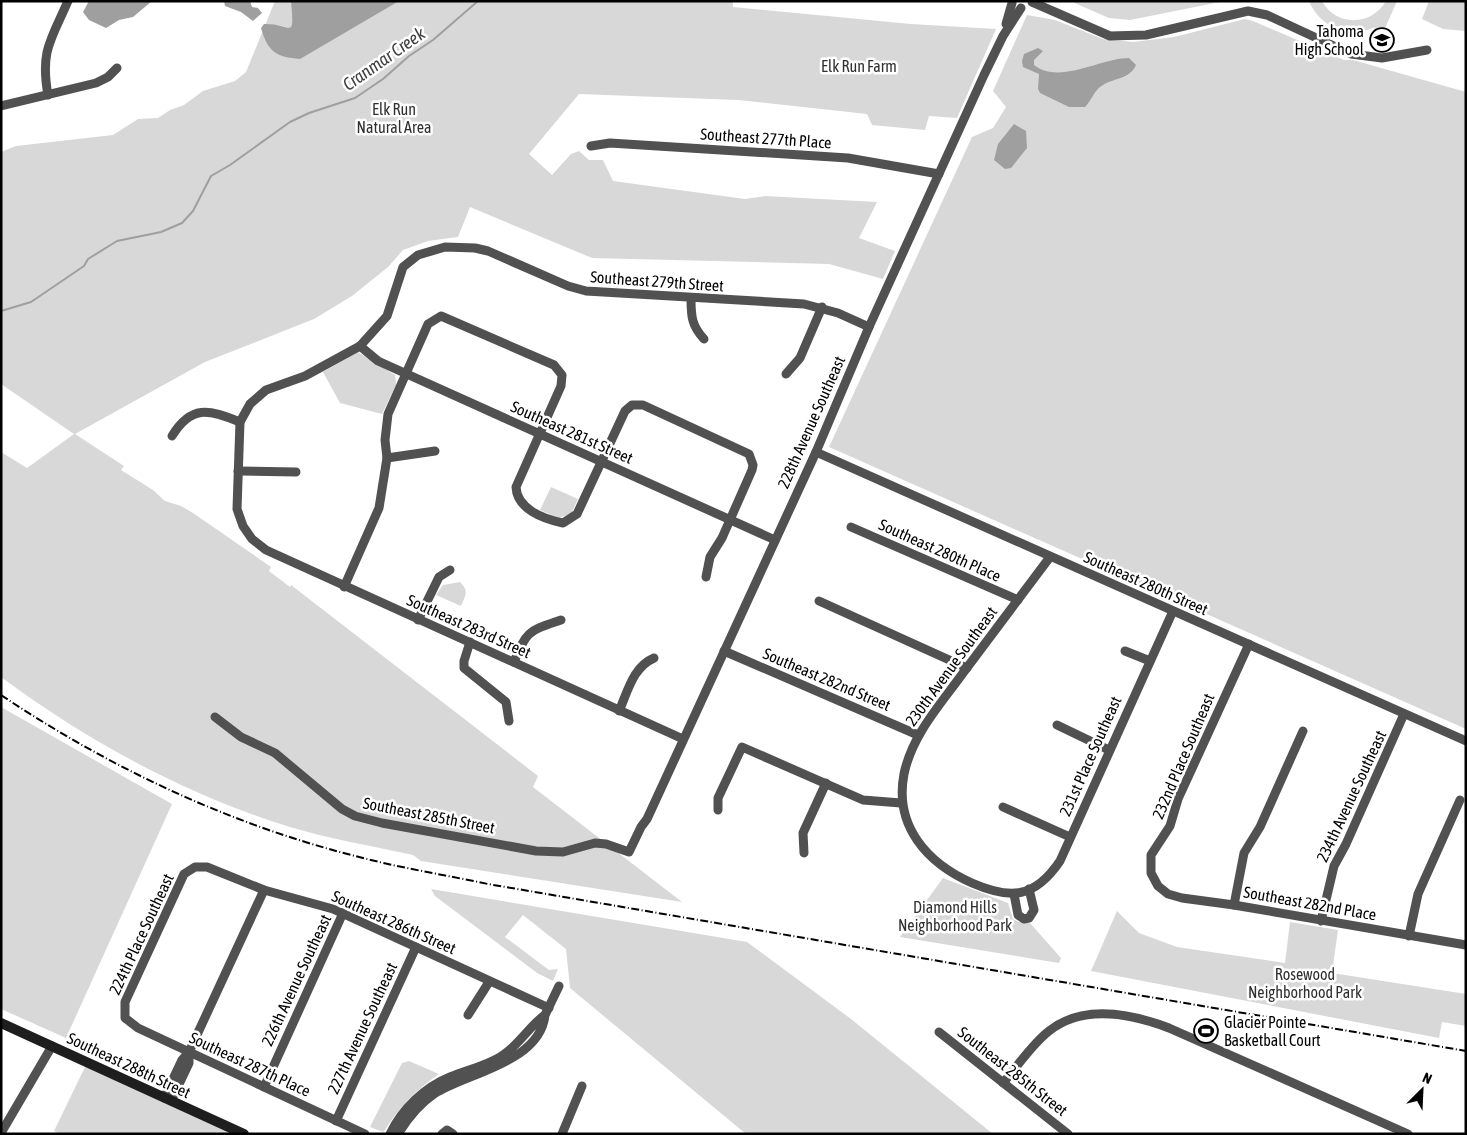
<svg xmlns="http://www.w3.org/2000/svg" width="1467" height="1135" font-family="'Asap Condensed',sans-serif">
  <rect width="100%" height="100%" fill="#fff"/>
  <g fill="#d8d8d8">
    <path d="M 275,1 L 733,1 L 733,7 L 911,24 L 996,29 L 957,118 L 929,116 L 925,130 L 872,125 L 867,114 L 738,100 L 579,94 L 529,154 L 552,175 L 571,154 L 579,151 L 589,160 L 603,160 L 613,181 L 745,199 L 765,196 L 877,202 L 859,238 L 895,251 L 883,279 L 829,264 L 592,258 L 470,207 L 458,237 L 428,241 L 403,250 L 388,267 L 352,296 L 314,319 L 205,362 L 75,434 L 124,466 L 121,470 L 153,490 L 165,501 L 181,506 L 193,513 L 271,567 L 269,571 L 290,587 L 291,585 L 538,776 L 533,787 L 682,902 L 421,861 L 413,855 C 372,846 330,839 290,827 C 186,795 89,742 1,677 L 1,452 L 27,468 L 74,434 L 1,384 L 1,152 L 16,146 L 113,135 L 138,119 L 158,118 L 170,110 L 184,105 L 203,91 L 235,81 L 246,72 Z"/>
    <path d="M 1070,1 L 1225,1 L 1130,20 L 1109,18 Z"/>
    <path d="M 1309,1 L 1322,1 C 1336,27 1372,26 1386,1 L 1397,1 L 1382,35 L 1373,32 L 1375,27 C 1349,40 1320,27 1309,1 Z"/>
    <path d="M 1429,1 L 1466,1 L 1466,31 L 1443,29 L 1422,19 Z"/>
    <path d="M 1027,15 L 1055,20 L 1103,39 L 1133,42 L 1174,37 L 1245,19 L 1253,21 L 1344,60 L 1353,60 L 1466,92 L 1466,729 L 829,447 L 972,137 L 993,128 L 1006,107 L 993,91 Z"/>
    <path d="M 358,352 L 395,375 L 396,385 L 382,414 L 340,403 L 323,372 Z"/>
    <path d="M 551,487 L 578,499 L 571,514 L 558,518 L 540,510 Z"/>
    <path d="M 460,582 C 469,591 466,595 461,606 L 436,595 L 443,585 Z"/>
    <path d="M 1,707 L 172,804 L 66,1038 L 1,1009 Z"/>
    <path d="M 943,878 L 1008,903 L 1013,919 L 1019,922 L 1030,923 L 1061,958 L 1059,963 L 900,937 Z"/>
    <path d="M 431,889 L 747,942 L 851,1019 L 993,1134 L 746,1134 L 570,988 L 566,949 L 523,915 L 505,937 L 549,970 L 558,969 L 553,981 L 537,973 L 435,896 Z"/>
    <path d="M 1117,911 L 1139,933 L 1177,947 L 1285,963 L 1290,922 L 1338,930 L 1332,973 L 1466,994 L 1466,1026 L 1442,1022 L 1439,1038 L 1091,971 Z"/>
    <path d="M 1200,1025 L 1215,1031 L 1212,1038 L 1197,1032 Z"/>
    <path d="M 409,1061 L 439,1074 C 416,1090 400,1106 385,1130 L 383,1132 L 370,1127 L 402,1063 Z"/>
    <path d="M 86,1065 L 236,1134 L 60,1134 L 54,1131 Z"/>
  </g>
  <g fill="#9f9f9f">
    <path d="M 89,1 L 152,1 L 133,17 L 119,20 L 106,28 L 89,20 L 83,12 Z"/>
    <path d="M 224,1 L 250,1 L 252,7 L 258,8 L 262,13 L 253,21 L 241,12 L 225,6 Z"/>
    <path d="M 291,1 L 399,1 L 300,59 C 276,57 268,52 261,28 L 264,24 C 291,23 295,43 291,1 Z"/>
    <path d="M 1038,48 L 1043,51 L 1034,60 L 1034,65 C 1059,85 1101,58 1129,58 L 1136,65 C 1130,79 1114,78 1103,85 C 1094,90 1092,100 1085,107 L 1069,107 L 1040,93 L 1038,89 L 1039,74 L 1023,67 L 1022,61 L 1024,54 Z"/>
    <path d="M 1014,124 L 1026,131 L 1027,148 L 1011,168 L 1005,169 L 994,160 L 998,144 Z"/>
  </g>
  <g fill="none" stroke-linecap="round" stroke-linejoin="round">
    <path stroke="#9f9f9f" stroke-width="2" d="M 1,311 L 31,302 L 84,266 L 88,259 L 117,241 L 161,232 L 182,223 L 193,211 L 211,176 L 230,165 L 290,122 L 309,113 L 355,98 L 383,79 L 409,56 L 433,40 L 478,1"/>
    <g stroke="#515151" stroke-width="9">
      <path d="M 1032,2 L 1110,36 L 1146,35 L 1248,11 L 1267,15 L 1351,54 L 1382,58 L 1427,50"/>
      <path d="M 1006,24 L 1012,3"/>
      <path d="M 48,95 C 40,51 51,40 68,1"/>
      <path d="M 1,106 L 96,83 L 108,77 L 117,68"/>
      <path d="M 591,146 L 610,143 L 848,158 L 939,174"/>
      <path d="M 691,299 C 691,317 692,326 704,339"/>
      <path d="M 360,346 L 378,361 L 775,540"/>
      <path d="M 786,374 L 800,358 L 822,307"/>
      <path d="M 172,436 C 191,405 208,409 240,422"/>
      <path d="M 816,452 L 1466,741"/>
      <path d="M 387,458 L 435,451"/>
      <path d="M 238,471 L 296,472"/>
      <path d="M 851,527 L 1018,600"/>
      <path d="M 1050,557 C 1021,596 992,634 963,673 C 940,705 912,735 904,774 C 894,826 927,863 972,883 C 1011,900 1035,898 1060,861 L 1173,611"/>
      <path d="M 344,587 L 379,508 L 387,458 L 385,440 L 388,414 L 428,324 L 441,316 L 554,365 L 562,375 L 561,386 L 516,487 C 517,509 543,519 563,523 L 577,514 L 625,411 L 632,405 L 643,405 L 749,454 L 753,465 L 752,470 L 722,538 L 710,557 L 706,577"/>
      <path d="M 819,601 L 967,668"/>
      <path d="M 418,620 L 439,577 L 450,570"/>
      <path d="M 470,642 L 464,661 L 464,668 L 506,702 L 509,721"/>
      <path d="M 1249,644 L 1178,799 L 1170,826 L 1151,855 L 1151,873 L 1158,886 L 1168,894 L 1182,898 L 1234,905 L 1466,945"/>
      <path d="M 724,651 L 918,735"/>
      <path d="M 1125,651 L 1150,661"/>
      <path d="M 514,662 C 527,630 529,631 561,620"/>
      <path d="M 619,711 C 628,691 633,667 654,658"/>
      <path d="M 215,717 L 241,737 L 275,753 L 342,809 L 355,816 L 382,823 L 536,851 L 563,852 L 595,843 L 606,844 L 629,852 L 641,827 L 647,819 L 816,452 L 869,327 L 984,75 L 1003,36 L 1021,8"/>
      <path d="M 1057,725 L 1109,750"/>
      <path d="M 683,739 L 266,550 L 252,539 L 243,526 L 237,509 L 240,422 L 250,404 L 266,390 L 305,376 L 360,346 L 387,316 L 403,267 L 418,255 L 445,247 L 475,248 L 488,251 L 568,286 L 586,291 L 804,304 L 838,313 L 869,327"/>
      <path d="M 1003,807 L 1070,837"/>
      <path d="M 718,810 L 718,798 L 742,747 L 863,800 L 901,803"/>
      <path d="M 804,853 L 803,833 L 826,783"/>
      <path d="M 1014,894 L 1018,915 L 1024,919 L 1029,918 L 1034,910 L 1029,889"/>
      <path d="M 1234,905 L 1244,853 L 1260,827 L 1303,731"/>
      <path d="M 1321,921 L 1334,866 L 1346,844 L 1404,714"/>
      <path d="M 1409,936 L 1418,894 L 1460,800"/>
      <path d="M 546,1013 L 559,986"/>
      <path d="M 468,1015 L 489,982"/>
      <path d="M 939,1032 L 1068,1134"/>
      <path d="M 189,1052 L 264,890"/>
      <path d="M 1003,1083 C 1018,1066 1031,1045 1049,1031 C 1083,1004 1132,1014 1169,1028 L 1408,1134"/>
      <path d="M 264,1087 L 343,913"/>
      <path d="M 164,1098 L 182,1060 L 189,1052 L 189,1063 L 171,1101"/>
      <path d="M 336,1121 L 416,947"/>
      <path d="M 1,1133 L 52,1046"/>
      <path d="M 365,1134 L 138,1028 L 125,1018 L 125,1002 L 184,874 L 195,867 L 207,867 L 264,890 L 333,909 L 549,1008"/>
      <path d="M 390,1134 C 402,1109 425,1087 450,1077 C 467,1070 485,1066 500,1057 C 519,1046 528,1027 545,1015 C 540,1063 466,1073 434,1094 C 419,1104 408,1118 398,1134"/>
      <path d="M 442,1134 L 447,1130 L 453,1134"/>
      <path d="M 562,1134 L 582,1086"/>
    </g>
    <path stroke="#1e1e1e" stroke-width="10" d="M 1,1023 L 244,1134"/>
    <path stroke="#000" stroke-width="2" stroke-dasharray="8 2.5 1 2.5" stroke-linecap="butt" d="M 1,695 C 110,768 231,825 359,857 C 401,868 445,875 488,884 L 1466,1051"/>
  </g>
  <defs>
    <g id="school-ring" transform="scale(1.25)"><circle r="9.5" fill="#fff" stroke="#000" stroke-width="1.5"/><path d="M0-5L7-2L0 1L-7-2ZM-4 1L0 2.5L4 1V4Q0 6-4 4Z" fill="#000"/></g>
    <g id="stadium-ring" transform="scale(1.25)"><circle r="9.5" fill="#fff" stroke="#000" stroke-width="1.5"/><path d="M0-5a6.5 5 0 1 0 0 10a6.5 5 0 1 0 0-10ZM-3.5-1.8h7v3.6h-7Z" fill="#000"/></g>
  </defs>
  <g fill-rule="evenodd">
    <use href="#school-ring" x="1382" y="40"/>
    <use href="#stadium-ring" x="1206" y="1031"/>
  </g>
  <g text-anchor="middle" stroke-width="5" stroke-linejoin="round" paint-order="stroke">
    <g font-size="16" fill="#000" stroke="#fff" text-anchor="end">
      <text x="1364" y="37">Tahoma<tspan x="1364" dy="18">High School</tspan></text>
      <text x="1224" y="1028" text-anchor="start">Glacier Pointe<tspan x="1224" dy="18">Basketball Court</tspan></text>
    </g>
    <g font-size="16" fill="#2f2f2f" stroke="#fff">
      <text x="859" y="72">Elk Run Farm</text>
      <text x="394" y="115">Elk Run<tspan x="394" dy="18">Natural Area</tspan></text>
      <text x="955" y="913">Diamond Hills<tspan x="955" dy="18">Neighborhood Park</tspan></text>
      <text x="1305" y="980">Rosewood<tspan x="1305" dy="18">Neighborhood Park</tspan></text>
    </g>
    <g font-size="16" fill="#000" stroke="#fff">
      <text transform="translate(766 138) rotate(4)" y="6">Southeast 277th Place</text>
      <text transform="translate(657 281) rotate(4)" y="6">Southeast 279th Street</text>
      <text transform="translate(811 422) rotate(-66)" y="6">228th Avenue Southeast</text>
      <text transform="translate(572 432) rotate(24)" y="6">Southeast 281st Street</text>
      <text transform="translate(940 550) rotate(24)" y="6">Southeast 280th Place</text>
      <text transform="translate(1146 583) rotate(24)" y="6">Southeast 280th Street</text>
      <text transform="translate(469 626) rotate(24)" y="6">Southeast 283rd Street</text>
      <text transform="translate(951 666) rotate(-54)" y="6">230th Avenue Southeast</text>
      <text transform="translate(827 679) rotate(23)" y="6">Southeast 282nd Street</text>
      <text transform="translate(1090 756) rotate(-66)" y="6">231st Place Southeast</text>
      <text transform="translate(1183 756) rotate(-67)" y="6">232nd Place Southeast</text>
      <text transform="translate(1351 796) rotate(-65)" y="6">234th Avenue Southeast</text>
      <text transform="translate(429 815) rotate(11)" y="6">Southeast 285th Street</text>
      <text transform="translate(1310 903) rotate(10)" y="6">Southeast 282nd Place</text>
      <text transform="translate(394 922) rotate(24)" y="6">Southeast 286th Street</text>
      <text transform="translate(141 934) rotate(-65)" y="6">224th Place Southeast</text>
      <text transform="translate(296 980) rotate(-65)" y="6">226th Avenue Southeast</text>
      <text transform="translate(362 1028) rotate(-65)" y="6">227th Avenue Southeast</text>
      <text transform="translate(250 1064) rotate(25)" y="6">Southeast 287th Place</text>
      <text transform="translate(129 1065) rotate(25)" y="6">Southeast 288th Street</text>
      <text transform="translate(1013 1071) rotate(38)" y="6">Southeast 285th Street</text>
    </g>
    <g font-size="18" font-style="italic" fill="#404040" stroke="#fff">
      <text transform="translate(384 59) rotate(-35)" y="6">Cranmar Creek</text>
    </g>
  </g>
  <rect width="1467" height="1135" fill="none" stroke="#000000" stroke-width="5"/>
  <g transform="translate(1422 1090) rotate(24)" stroke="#ffffff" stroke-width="4" paint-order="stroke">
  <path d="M0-4L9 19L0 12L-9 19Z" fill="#000000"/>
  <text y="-8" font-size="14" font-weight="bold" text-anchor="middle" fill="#000000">N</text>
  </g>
</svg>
